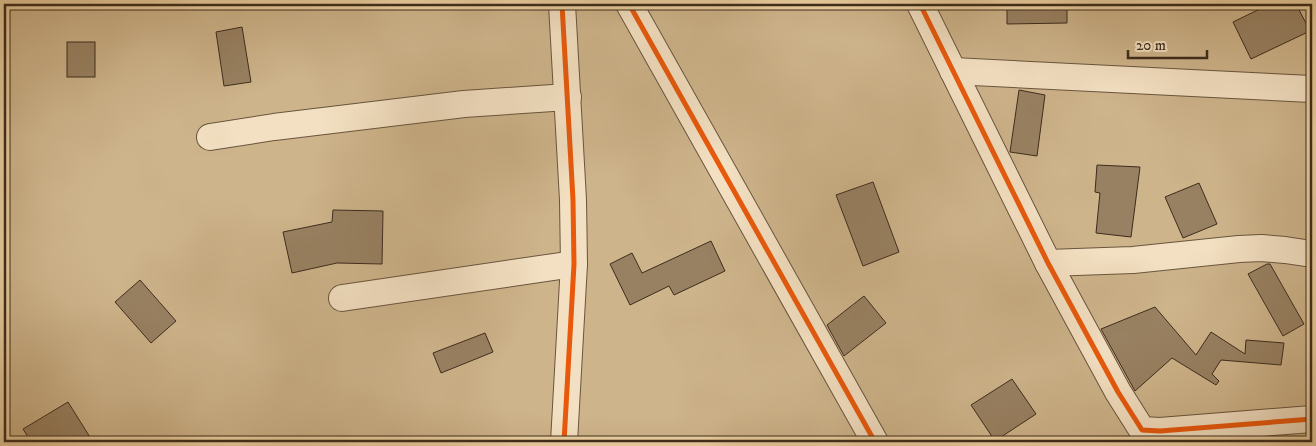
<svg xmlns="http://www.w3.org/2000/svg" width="1316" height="446" font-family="'IM FELL DW Pica',serif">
  <rect width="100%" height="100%" fill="#ecd0a1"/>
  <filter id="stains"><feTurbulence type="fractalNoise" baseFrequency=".004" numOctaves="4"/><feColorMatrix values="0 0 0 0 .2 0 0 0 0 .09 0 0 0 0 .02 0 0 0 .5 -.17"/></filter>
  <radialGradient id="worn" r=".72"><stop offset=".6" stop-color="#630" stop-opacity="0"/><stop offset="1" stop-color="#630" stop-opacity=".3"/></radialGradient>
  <rect fill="#ceb48b" stroke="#867054" x="4" y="4" width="1308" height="438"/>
  <g fill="#988162" stroke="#3d2c1d">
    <path d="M 1007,4 L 1067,4 L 1067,23 L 1007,24 Z"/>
    <path d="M 1270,4 L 1296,4 L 1310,31 L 1251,59 L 1233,22 Z"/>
    <path d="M 242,27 L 251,82 L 224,86 L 216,32 Z"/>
    <rect x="67" y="42" width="28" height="35"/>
    <path d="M 1019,90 L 1045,95 L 1037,156 L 1010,152 Z"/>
    <path d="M 1097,165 L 1140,167 L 1131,237 L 1096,233 L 1100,193 L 1095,192 Z"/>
    <path d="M 873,182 L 899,252 L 863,266 L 836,195 Z"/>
    <path d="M 1199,183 L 1217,224 L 1183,238 L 1165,197 Z"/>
    <path d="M 333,210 L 383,211 L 382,264 L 337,263 L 292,273 L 283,232 L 332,222 Z"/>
    <path d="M 711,241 L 725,271 L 674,295 L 669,286 L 630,305 L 610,264 L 632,253 L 642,273 Z"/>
    <path d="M 1267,264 L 1270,264 L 1304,324 L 1283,336 L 1248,274 Z"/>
    <path d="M 140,280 L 176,321 L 151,343 L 115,302 Z"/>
    <path d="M 864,296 L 886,323 L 844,356 L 827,325 Z"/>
    <path d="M 1155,307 L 1196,355 L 1211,332 L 1245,354 L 1246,340 L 1284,343 L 1281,365 L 1221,360 L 1212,374 L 1219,381 L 1216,385 L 1172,358 L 1135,391 L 1101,329 Z"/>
    <path d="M 485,333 L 493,352 L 441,373 L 433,353 Z"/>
    <path d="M 1012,379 L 1036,414 L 995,441 L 971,405 Z"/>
    <path d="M 68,402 L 93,442 L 31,442 L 23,429 Z"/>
  </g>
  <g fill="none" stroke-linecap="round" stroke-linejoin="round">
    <g stroke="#69553e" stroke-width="28">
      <g id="minor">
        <path d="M 562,4 L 573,200 L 574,264 L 564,442"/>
        <path d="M 629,4 L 875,442"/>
        <path d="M 920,4 L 1048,263 L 1118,392 L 1142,430 L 1160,431 L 1312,419"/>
        <path d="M 953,71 L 1312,89"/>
        <path d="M 210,137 L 274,127 L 464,104 L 568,97"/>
        <path d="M 1048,263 L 1133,260 L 1239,249 L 1261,248 L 1285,250 L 1312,254"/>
        <path d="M 342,298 L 574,264"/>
      </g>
    </g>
    <use href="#minor" stroke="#f3e0c2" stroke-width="26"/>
    <g stroke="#f3e0c2" stroke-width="8">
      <g id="cycleway">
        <path d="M 562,4 L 573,200 L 574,264 L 564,442"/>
        <path d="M 629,4 L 875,442"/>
        <path d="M 920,4 L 1048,263 L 1118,392 L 1142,430 L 1160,431 L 1312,419"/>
      </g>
    </g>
    <use href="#cycleway" stroke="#e8590c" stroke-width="5"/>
  </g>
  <rect width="1316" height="446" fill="none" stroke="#ecd0a1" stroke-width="20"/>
  <rect x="5" y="5" width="1306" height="436" fill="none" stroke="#3d2c1d" stroke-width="2.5"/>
  <rect x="10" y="10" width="1296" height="426" fill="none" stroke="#3d2c1d"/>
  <path d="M1128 50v8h79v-8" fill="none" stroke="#3d2c1d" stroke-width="2.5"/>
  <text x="1136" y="50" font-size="15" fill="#3d2c1d" stroke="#f3e0c2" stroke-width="4" paint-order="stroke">20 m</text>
  <rect width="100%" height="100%" filter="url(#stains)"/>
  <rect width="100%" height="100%" fill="url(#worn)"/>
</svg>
